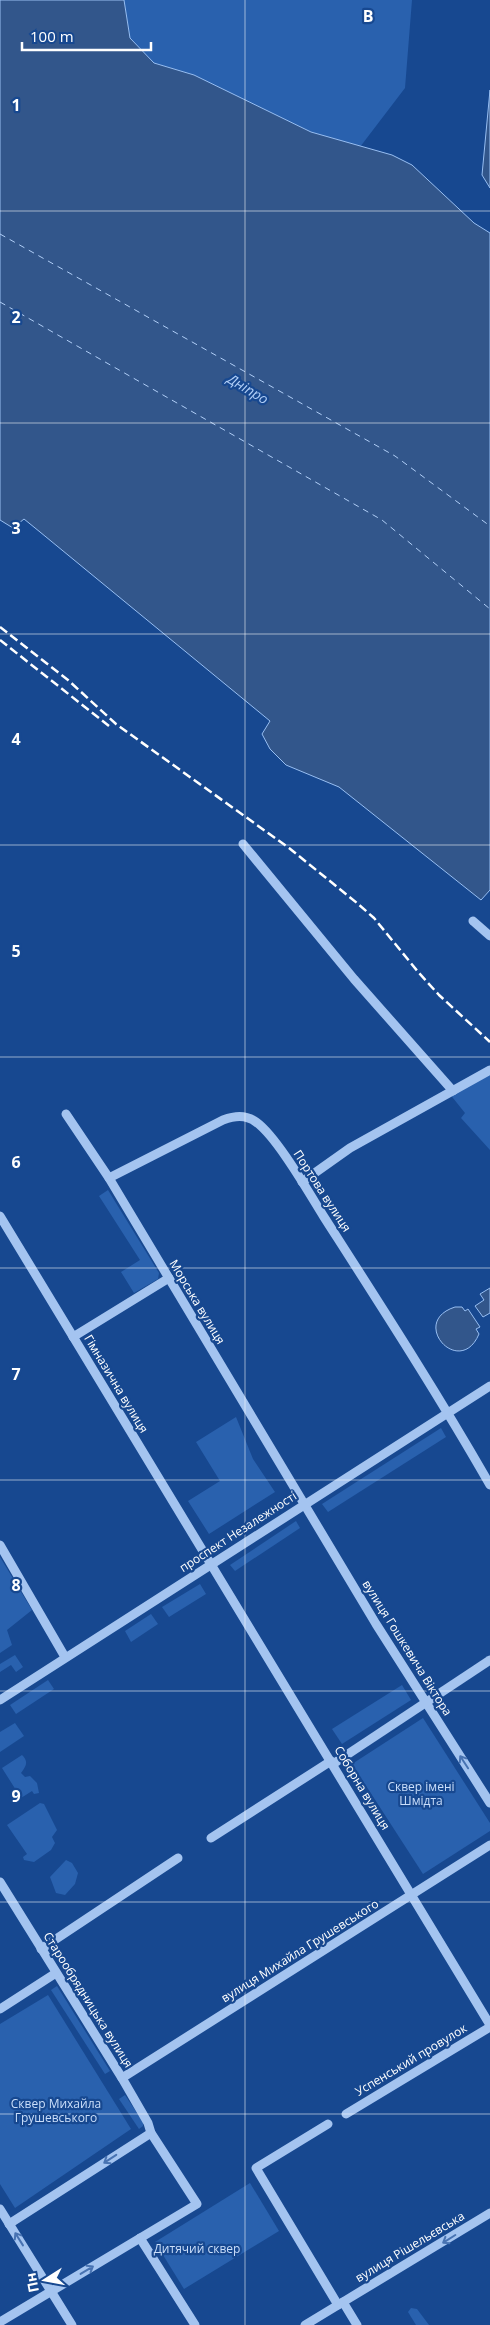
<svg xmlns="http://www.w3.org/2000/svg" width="490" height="2325" font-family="'Open Sans',sans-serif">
  <rect width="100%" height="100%" fill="#174890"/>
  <g fill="#2961ae">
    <path d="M 124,0 L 412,0 L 405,88 L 360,147 L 311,132 L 194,75 L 154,63 L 130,38 Z"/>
    <path d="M 490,1070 L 490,1150 L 461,1118 L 465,1113 L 449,1093 Z"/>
    <path d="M 108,1190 L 159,1273 L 158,1279 L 134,1293 L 121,1272 L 140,1260 L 99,1196 Z"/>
    <path d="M 236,1417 L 253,1459 L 275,1492 L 209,1534 L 188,1501 L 220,1481 L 196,1442 Z"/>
    <path d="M 441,1428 L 446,1437 L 328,1512 L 322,1504 Z"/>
    <path d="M 296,1521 L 300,1528 L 235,1571 L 230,1565 Z"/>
    <path d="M 0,1557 L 32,1610 L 7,1630 L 12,1645 L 0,1653 Z"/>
    <path d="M 200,1584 L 206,1594 L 169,1617 L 162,1607 Z"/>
    <path d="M 151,1614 L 158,1624 L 131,1642 L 125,1631 Z"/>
    <path d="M 15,1655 L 23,1667 L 16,1672 L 11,1665 L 0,1672 L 0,1664 Z"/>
    <path d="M 48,1680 L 54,1689 L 16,1714 L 10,1705 Z"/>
    <path d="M 402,1685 L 411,1700 L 342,1744 L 332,1729 Z"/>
    <path d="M 423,1718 L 490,1823 L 490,1831 L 423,1874 L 352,1764 Z"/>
    <path d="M 15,1723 L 24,1736 L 0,1752 L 0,1732 Z"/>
    <path d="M 22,1755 C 29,1762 26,1766 21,1773 L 25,1777 L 30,1776 L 37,1783 L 39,1793 L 34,1794 L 32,1791 L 21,1798 L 2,1768 Z"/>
    <path d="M 40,1803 L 44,1804 L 57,1830 L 52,1837 L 55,1843 L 51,1850 L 34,1862 L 24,1860 L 23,1857 L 27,1854 L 7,1825 Z"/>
    <path d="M 66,1860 L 72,1863 L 78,1873 L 75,1884 L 65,1895 L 56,1893 L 50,1877 Z"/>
    <path d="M 57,1986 L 110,2071 L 105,2074 L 51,1990 Z"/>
    <path d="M 48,1995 L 131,2129 L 15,2208 L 0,2184 L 0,2024 Z"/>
    <path d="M 125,2095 L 143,2122 L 143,2126 L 139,2129 L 119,2099 Z"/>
    <path d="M 250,2183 L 279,2231 L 184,2289 L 155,2242 Z"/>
    <path d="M 411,2308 L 417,2309 L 429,2325 L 416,2325 L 408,2312 Z"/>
  </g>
  <g fill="#32568b" stroke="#97bef2">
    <path d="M 0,0 L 124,0 L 130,38 L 154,63 L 194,75 L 311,132 L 392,155 L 412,165 L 474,223 L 490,233 L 490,890 L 481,900 L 339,787 L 286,765 L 270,749 L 262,734 L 270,721 L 40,532 L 24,519 L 13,528 L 0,520 Z"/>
    <path d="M 490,90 L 490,188 L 482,175 Z"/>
    <path d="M 490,1288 L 490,1313 L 483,1317 L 475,1306 L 484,1300 L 480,1294 Z"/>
    <path d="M 455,1307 L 462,1307 L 465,1311 L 468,1309 L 480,1327 L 476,1329 L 479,1334 C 460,1379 408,1322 455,1307 Z"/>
  </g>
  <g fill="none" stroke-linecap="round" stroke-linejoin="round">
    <g stroke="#b0cef7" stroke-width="1" stroke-dasharray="6 5" stroke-linecap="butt">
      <path d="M 0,234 L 395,456 L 490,526"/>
      <path d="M 0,302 L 382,520 L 490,609"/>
    </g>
    <g stroke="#a4c4f0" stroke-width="9">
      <path d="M 243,844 L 354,979 L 453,1091"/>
      <path d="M 473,921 L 490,936"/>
      <path d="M 66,1114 L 109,1178 L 376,1624 L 490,1803"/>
      <path d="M 109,1178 L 223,1120 C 234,1116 245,1114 256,1122 C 277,1137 309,1193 324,1217 C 381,1306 438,1394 490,1485"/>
      <path d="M 302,1182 L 350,1148 L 490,1070"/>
      <path d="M 0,1216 L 490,2025"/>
      <path d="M 73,1337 L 169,1278"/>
      <path d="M 0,1545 L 65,1657"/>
      <path d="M 0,1700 L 490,1386"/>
      <path d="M 333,1764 L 490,1660"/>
      <path d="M 211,1838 L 331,1761"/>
      <path d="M 0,1882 L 122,2078 L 148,2123 L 151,2133 L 197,2204 L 0,2322"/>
      <path d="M 41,1949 L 178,1858"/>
      <path d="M 0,2009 L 56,1973"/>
      <path d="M 122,2078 L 490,1845"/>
      <path d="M 346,2114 L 490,2027"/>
      <path d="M 328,2124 L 256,2168 L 338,2305"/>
      <path d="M 0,2209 L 72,2325"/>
      <path d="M 9,2224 L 151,2133"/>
      <path d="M 140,2238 L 195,2325"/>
      <path d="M 343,2302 L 490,2213"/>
      <path d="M 305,2325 L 343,2302 L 357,2325"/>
    </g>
    <g stroke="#fff" stroke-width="2.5" stroke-dasharray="9 4" stroke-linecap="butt">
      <path d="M 0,627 L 68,680 L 116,724 L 289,848 L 357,903 L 374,918 L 419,973 L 439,995 L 490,1042"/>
      <path d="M 0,640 L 109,726"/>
    </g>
  </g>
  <defs><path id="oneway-shaft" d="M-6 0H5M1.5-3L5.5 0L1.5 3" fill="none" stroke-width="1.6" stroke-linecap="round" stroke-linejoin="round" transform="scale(1.25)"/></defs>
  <g stroke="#4873b2">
    <use href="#oneway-shaft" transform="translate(464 1762) rotate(-123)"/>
    <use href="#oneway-shaft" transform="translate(110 2159) rotate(147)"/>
    <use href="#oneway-shaft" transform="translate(19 2239) rotate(-122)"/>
    <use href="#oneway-shaft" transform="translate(449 2239) rotate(148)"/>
    <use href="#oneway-shaft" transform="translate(87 2270) rotate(-31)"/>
  </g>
  <path fill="none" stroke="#fff" stroke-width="1" stroke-opacity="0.55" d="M 245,0 L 245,2325M 0,211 L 490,211M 0,423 L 490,423M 0,634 L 490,634M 0,845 L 490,845M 0,1057 L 490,1057M 0,1268 L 490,1268M 0,1480 L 490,1480M 0,1691 L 490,1691M 0,1902 L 490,1902M 0,2114 L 490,2114"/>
  <g text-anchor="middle" stroke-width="4.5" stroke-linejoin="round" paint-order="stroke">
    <g font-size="12" fill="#fff" stroke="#174890">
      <text transform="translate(322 1191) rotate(57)" y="4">Портова вулиця</text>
      <text transform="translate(197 1302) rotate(59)" y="4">Морська вулиця</text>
      <text transform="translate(116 1384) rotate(59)" y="4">Гімназична вулиця</text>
      <text transform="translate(238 1532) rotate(-33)" y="4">проспект Незалежності</text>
      <text transform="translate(407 1648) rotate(58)" y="4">вулиця Гошкевича Віктора</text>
      <text transform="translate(362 1788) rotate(59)" y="4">Соборна вулиця</text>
      <text transform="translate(300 1951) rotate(-32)" y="4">вулиця Михайла Грушевського</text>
      <text transform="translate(88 2000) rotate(58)" y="4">Старообрядницька вулиця</text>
      <text transform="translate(411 2060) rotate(-31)" y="4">Успенський провулок</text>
      <text transform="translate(410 2247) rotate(-31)" y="4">вулиця Рішельєвська</text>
    </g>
    <g font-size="12" fill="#cbdffb" stroke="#174890">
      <text x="421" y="1791">Сквер імені<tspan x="421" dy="14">Шмідта</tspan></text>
      <text x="56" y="2108">Сквер Михайла<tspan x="56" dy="14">Грушевського</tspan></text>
      <text x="197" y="2253">Дитячий сквер</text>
    </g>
    <g font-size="14" font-style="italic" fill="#b0cef7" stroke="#174890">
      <text transform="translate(248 389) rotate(31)" y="5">Дніпро</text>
    </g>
  </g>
  <g font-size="16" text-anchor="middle" font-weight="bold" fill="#fff" stroke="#174890" stroke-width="4.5" stroke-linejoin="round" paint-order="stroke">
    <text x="368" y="22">B</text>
    <text x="16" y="111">1</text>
    <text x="16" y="323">2</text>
    <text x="16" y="534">3</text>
    <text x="16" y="745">4</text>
    <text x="16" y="957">5</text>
    <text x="16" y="1168">6</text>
    <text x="16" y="1380">7</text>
    <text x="16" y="1591">8</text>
    <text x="16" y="1802">9</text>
  </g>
  <g transform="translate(45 2280) rotate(259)" stroke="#174890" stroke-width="4" paint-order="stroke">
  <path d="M0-4L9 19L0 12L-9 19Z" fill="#ffffff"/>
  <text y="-8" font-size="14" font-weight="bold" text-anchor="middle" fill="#ffffff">Пн</text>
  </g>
  <path d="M22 42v8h129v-8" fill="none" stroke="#ffffff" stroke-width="2.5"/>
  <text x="30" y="42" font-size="15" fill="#ffffff" stroke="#174890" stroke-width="4" paint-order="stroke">100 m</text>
</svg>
